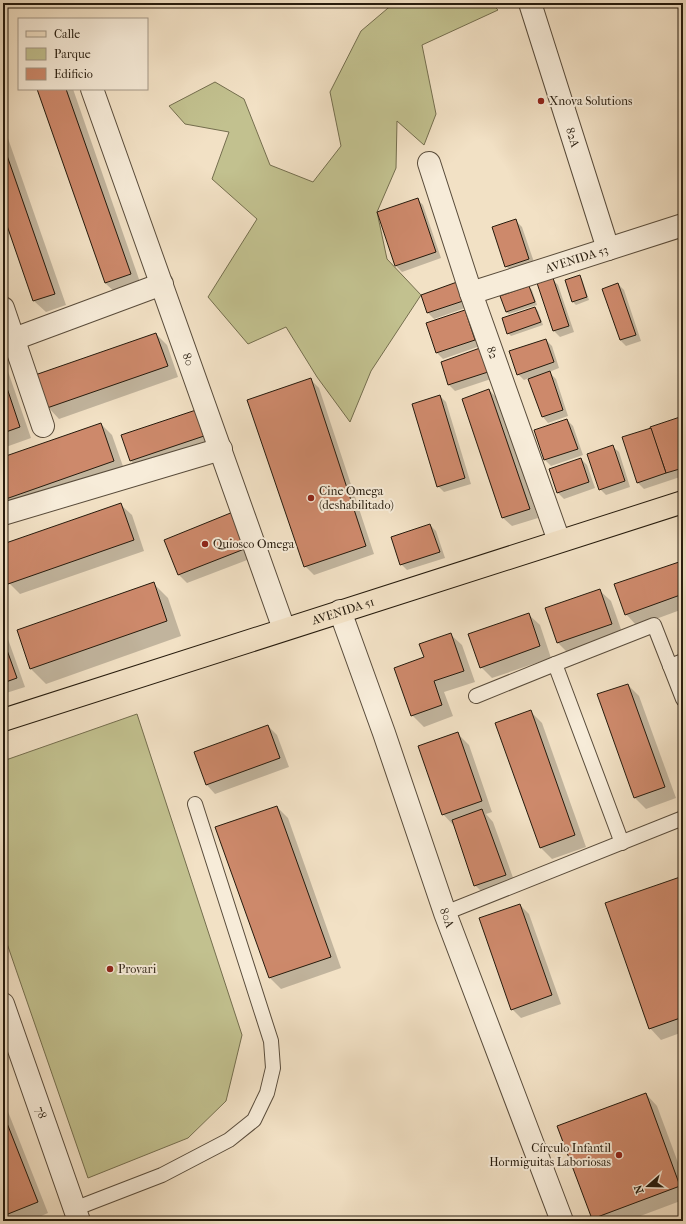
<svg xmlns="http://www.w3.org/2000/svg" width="686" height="1224" font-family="'IM FELL French Canon',serif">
  <rect width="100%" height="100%" fill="#f2e1c5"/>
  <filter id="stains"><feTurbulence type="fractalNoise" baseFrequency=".005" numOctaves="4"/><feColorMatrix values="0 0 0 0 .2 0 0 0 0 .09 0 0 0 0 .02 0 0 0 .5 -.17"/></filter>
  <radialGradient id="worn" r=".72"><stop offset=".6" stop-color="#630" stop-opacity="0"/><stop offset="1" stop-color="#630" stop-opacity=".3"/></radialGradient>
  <g fill="#c2c18f" stroke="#746e4e">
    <path d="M 394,3 L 491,3 L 498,10 L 422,45 L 436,114 L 424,145 L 397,121 L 396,168 L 377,212 L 387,259 L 421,295 L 371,371 L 350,422 L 317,377 L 286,327 L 248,344 L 208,297 L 257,219 L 212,179 L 229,132 L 185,124 L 169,106 L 215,82 L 244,99 L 270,165 L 313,182 L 341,146 L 330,92 L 361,31 Z"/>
    <path d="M 137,714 L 242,1035 L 226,1101 L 188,1138 L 88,1178 L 3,932 L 3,761 Z"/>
  </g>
  <g fill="#0003">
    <path d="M 26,3 L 39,3 L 29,7 Z"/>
    <path d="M 38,89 L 73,89 L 141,285 L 117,294 L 105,283 Z"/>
    <path d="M 3,124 L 66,305 L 46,312 L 34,301 L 3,211 Z"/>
    <path d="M 417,199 L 423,205 L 441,258 L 402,272 L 396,266 Z"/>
    <path d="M 516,221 L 522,227 L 535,265 L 512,272 L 506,266 Z"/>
    <path d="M 579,276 L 582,279 L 589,300 L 576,305 L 573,302 L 566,281 Z"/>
    <path d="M 552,279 L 558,285 L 574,332 L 560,337 L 554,331 L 538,284 Z"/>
    <path d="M 457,283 L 468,307 L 434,319 L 428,313 L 422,295 Z"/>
    <path d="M 618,284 L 624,290 L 641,341 L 626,346 L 620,340 Z"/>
    <path d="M 529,287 L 532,290 L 537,305 L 509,314 L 506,312 Z"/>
    <path d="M 535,308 L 538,311 L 543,325 L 511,336 L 508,333 Z"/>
    <path d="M 465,311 L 471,317 L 480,346 L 443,359 L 437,353 L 427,323 Z"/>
    <path d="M 156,334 L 167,345 L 178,377 L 59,419 L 48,407 Z"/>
    <path d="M 546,340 L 552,346 L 559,368 L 549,372 L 556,379 L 568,416 L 548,423 L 543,417 L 529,378 L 524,380 L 518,374 Z"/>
    <path d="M 480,350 L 494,378 L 455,391 L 449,385 L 442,362 Z"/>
    <path d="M 3,357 L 31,438 L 3,448 Z"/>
    <path d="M 310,379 L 319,388 L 374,554 L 314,575 L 305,566 Z"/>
    <path d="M 489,390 L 498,399 L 538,518 L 512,526 L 503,518 Z"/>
    <path d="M 440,396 L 446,402 L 471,484 L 444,492 L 438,486 Z"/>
    <path d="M 196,411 L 210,442 L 137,467 L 131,461 Z"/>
    <path d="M 683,417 L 683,476 L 644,489 L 638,483 L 623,438 Z"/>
    <path d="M 567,420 L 573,426 L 583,455 L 551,466 L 545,460 L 535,431 Z"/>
    <path d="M 101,424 L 112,435 L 125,472 L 3,515 L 3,458 Z"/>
    <path d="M 613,447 L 619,452 L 630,487 L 606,495 L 600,489 Z"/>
    <path d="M 581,459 L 587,465 L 595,488 L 564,499 L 558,493 L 550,470 Z"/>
    <path d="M 120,504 L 132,515 L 144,551 L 20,594 L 9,583 L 3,566 L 3,545 Z"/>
    <path d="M 233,513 L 255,557 L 187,583 L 179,575 Z"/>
    <path d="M 430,525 L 436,531 L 445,558 L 407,570 L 401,564 Z"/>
    <path d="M 678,563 L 683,567 L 683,609 L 637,626 L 626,614 Z"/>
    <path d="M 153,583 L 168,598 L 181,636 L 46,684 L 31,669 L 18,631 Z"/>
    <path d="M 599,590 L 611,601 L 623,635 L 569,654 L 558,643 Z"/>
    <path d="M 528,614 L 540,625 L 551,658 L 492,678 L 481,667 Z"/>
    <path d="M 3,625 L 25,687 L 3,694 Z"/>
    <path d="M 450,634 L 462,645 L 475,682 L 444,692 L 453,716 L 424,727 L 412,715 L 426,658 Z"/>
    <path d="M 628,685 L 639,696 L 676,798 L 646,809 L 635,798 Z"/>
    <path d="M 531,712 L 542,723 L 586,847 L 552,859 L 541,848 Z"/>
    <path d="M 268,726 L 277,735 L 289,767 L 215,794 L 207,785 Z"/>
    <path d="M 457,733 L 469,745 L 492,812 L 486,814 L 493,822 L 516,886 L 487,897 L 475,885 L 454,826 L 443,814 Z"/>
    <path d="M 277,807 L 288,818 L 341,968 L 281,989 L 270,978 Z"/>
    <path d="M 683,877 L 683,1032 L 661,1040 L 650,1028 Z"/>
    <path d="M 520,905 L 529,914 L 561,1004 L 521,1018 L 512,1009 Z"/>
    <path d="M 646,1094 L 657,1106 L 683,1176 L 683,1200 L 627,1221 L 595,1221 L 593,1218 Z"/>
    <path d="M 3,1099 L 48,1213 L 30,1221 L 3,1221 Z"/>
  </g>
  <g fill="#cd896b" stroke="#261b0d">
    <path d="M 37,89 L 66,89 L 131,274 L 105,283 Z"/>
    <path d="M 3,144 L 55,294 L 33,301 L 3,214 Z"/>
    <path d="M 418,198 L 436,252 L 395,266 L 377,212 Z"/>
    <path d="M 516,219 L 529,259 L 505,267 L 492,227 Z"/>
    <path d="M 580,275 L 587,297 L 572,302 L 565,280 Z"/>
    <path d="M 553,278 L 569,326 L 553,331 L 537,283 Z"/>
    <path d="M 457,282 L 463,301 L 427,313 L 421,295 Z"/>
    <path d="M 618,283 L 636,335 L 620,340 L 602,289 Z"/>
    <path d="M 529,286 L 535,302 L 506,312 L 500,296 Z"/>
    <path d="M 535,307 L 541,322 L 507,334 L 502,318 Z"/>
    <path d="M 465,310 L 475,340 L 436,353 L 426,323 Z"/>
    <path d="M 156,333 L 168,366 L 47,408 L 35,375 Z"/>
    <path d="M 546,339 L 554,362 L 517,375 L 509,351 Z"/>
    <path d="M 480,348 L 488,372 L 448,385 L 441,362 Z"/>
    <path d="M 550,371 L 563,410 L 542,417 L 528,379 Z"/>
    <path d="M 3,376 L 20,427 L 3,433 Z"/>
    <path d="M 311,378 L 366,546 L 304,567 L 247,400 Z"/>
    <path d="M 489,389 L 530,509 L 502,518 L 462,399 Z"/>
    <path d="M 440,395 L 465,478 L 437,487 L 412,404 Z"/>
    <path d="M 196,410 L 204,436 L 130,461 L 121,435 Z"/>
    <path d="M 683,416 L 683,468 L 666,473 L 650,427 Z"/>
    <path d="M 567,419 L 578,449 L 544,460 L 534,430 Z"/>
    <path d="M 101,423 L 114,461 L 3,500 L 3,457 Z"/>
    <path d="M 651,428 L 666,473 L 637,483 L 622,437 Z"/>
    <path d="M 613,445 L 625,481 L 599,490 L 587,454 Z"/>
    <path d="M 581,458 L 589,482 L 557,493 L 549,469 Z"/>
    <path d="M 121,503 L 134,540 L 8,584 L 3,569 L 3,544 Z"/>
    <path d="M 233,512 L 247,548 L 178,575 L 164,540 Z"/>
    <path d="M 430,524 L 440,552 L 400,565 L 391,537 Z"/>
    <path d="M 679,562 L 683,573 L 683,594 L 625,615 L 614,584 Z"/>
    <path d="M 154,582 L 167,621 L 30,669 L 17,630 Z"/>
    <path d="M 600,589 L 612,624 L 557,643 L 545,608 Z"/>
    <path d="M 529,613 L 540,646 L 480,668 L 468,634 Z"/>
    <path d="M 451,633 L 464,671 L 434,681 L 442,705 L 411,716 L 394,668 L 424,657 L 419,644 Z"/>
    <path d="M 3,639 L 17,678 L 3,683 Z"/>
    <path d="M 628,684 L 665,787 L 634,798 L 597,694 Z"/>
    <path d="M 531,710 L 575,835 L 540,848 L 495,723 Z"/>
    <path d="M 268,725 L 280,758 L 206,785 L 194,752 Z"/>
    <path d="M 458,732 L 482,801 L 442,815 L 418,746 Z"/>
    <path d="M 277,806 L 331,957 L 269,978 L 215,827 Z"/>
    <path d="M 482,809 L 506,875 L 474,886 L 452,820 Z"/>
    <path d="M 683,876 L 683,1017 L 649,1029 L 605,903 Z"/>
    <path d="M 520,904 L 552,995 L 511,1010 L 479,918 Z"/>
    <path d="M 646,1093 L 680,1186 L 592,1219 L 557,1126 Z"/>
    <path d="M 3,1113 L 38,1202 L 3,1216 Z"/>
  </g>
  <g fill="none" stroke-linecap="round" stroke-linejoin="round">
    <g stroke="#594c3b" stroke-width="16">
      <g id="lane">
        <path d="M 670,666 L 683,661"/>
        <path d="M 476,696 L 555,664"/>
        <path d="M 622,843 L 555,664 L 654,625 L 683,699"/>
        <path d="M 445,913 L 683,818"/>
        <path d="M 74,1209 L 162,1175 L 229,1140 L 254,1120 L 267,1093 L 273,1068 L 271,1041 L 195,804"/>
      </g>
    </g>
    <g stroke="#594c3b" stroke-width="24">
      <g id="street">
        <path id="s1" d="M 530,3 L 608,249"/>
        <path id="s2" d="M 92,89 L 284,629"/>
        <path id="s3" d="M 429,163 L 471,293 L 559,541"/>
        <path id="s4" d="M 471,293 L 683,225"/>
        <path d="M 3,308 L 43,426"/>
        <path d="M 14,339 L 162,284"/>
        <path d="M 3,514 L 221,449"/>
        <path id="s5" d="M 340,611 L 384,733 L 445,913 L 562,1221"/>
        <path id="s6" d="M 3,1004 L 79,1221"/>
      </g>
    </g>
    <g stroke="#261b0d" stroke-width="24">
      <g id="primary">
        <path id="s7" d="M 3,720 L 683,502"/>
      </g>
    </g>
    <use href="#lane" stroke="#f7ecd9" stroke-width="14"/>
    <use href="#street" stroke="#f7ecd9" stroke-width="22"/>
    <use href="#primary" stroke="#f2e1c5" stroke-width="22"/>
  </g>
  <g fill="#8f2418" stroke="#f7ecd9" stroke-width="1.5">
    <circle cx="541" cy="101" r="4"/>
    <circle cx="311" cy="498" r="4"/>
    <circle cx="205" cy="544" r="4"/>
    <circle cx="110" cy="969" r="4"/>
    <circle cx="619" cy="1155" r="4"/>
  </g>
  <g text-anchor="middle" stroke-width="4" stroke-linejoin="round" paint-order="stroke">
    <g font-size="12" fill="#261b0d" stroke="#f7ecd9" text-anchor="start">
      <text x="549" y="105">Xnova Solutions</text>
      <text x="319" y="495">Cine Omega<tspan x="319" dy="14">(deshabilitado)</tspan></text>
      <text x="213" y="548">Quiosco Omega</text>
      <text x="118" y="973">Provari</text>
      <text x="611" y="1152" text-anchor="end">Círculo Infantil<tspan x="611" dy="14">Hormiguitas Laboriosas</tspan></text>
    </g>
    <g font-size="12" fill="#261b0d" stroke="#f7ecd9">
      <text dy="4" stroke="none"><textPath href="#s1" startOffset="141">82A</textPath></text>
      <text dy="4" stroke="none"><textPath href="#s4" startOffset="111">AVENIDA 53</textPath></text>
      <text dy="4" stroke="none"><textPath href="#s3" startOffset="200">82</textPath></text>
      <text dy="4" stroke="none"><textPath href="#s2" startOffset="287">80</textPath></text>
      <text dy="4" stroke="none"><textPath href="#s7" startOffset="357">AVENIDA 51</textPath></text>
      <text dy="4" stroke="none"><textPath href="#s5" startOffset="325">80A</textPath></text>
      <text dy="4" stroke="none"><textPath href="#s6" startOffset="115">78</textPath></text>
    </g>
  </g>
  <rect width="686" height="1224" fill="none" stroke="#f2e1c5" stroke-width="16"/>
  <rect x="4" y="4" width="678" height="1216" fill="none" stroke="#261b0d" stroke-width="2"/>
  <rect x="8" y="8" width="670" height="1208" fill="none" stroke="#261b0d"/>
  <rect x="18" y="18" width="130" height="72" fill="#f7ecd9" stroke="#a39887"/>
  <rect x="26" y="31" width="20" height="6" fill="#f2e1c5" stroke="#a39887"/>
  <text x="54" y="38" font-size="12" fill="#261b0d">Calle</text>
  <rect x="26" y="48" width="20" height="12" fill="#c2c18f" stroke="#a39887"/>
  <text x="54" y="58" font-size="12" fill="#261b0d">Parque</text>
  <rect x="26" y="68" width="20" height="12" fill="#cd896b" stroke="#a39887"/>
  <text x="54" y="78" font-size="12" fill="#261b0d">Edificio</text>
  <g transform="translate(648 1186) rotate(250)" stroke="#f7ecd9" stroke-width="3" paint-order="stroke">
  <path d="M0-3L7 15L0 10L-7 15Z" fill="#261b0d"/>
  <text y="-6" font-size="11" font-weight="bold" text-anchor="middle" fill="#261b0d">N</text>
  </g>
  <rect width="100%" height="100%" filter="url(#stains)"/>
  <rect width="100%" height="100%" fill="url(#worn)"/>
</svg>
